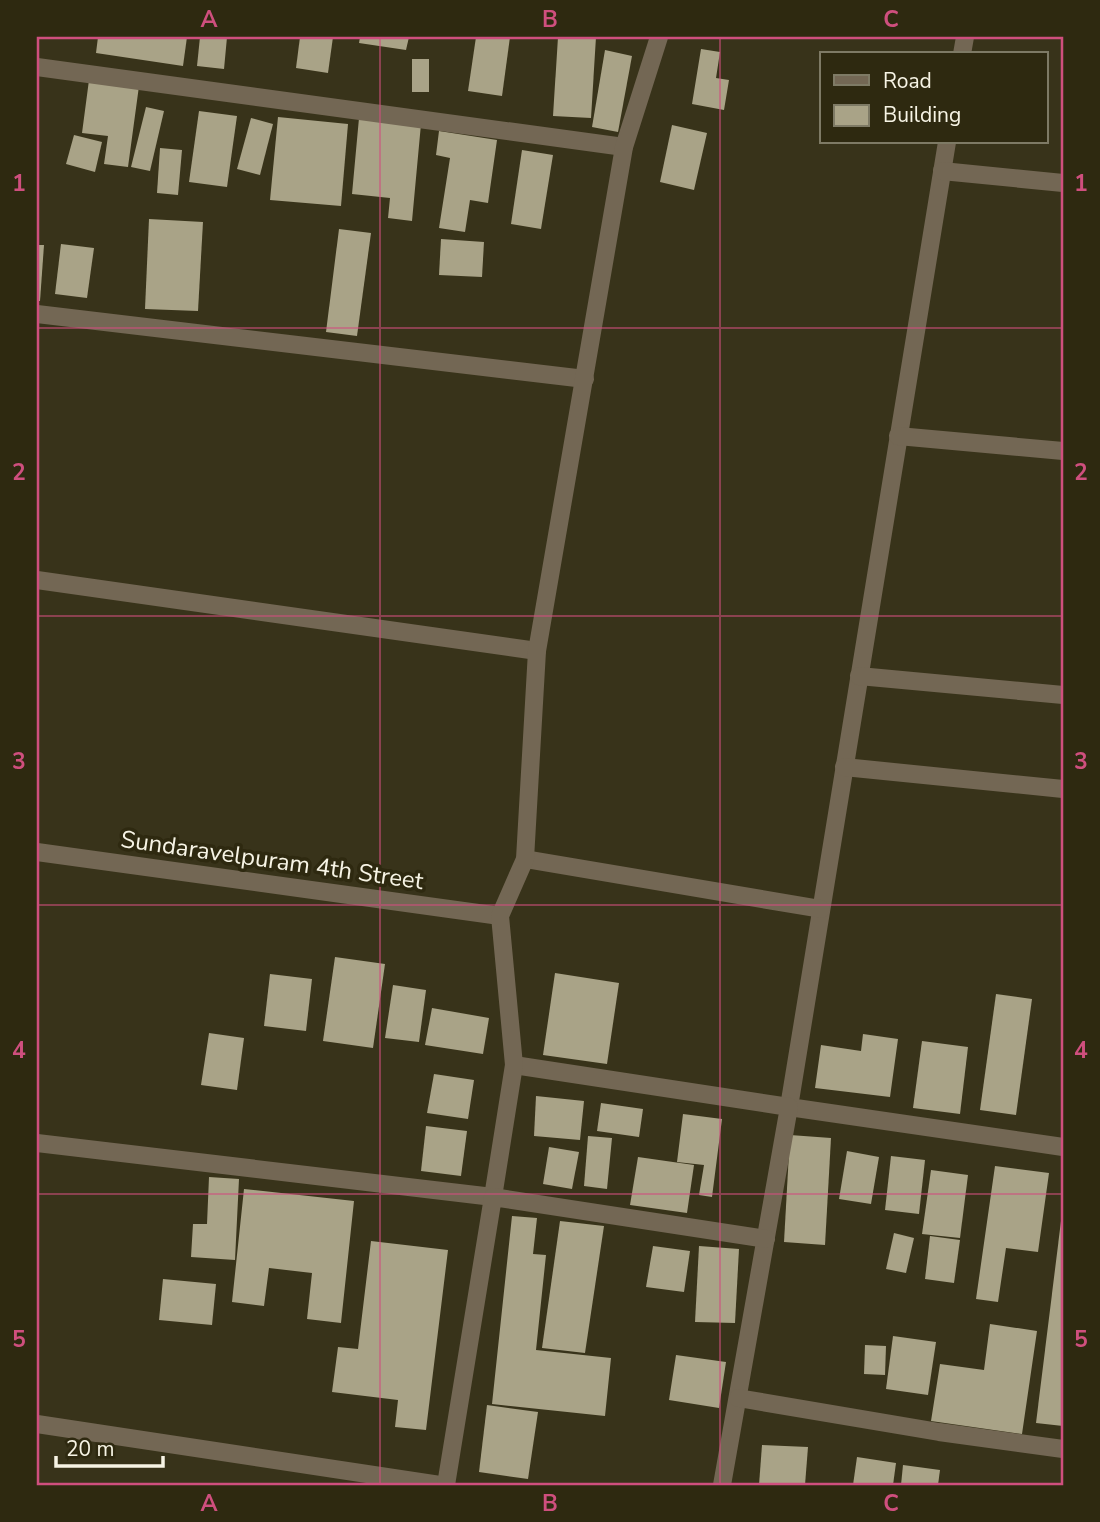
<svg xmlns="http://www.w3.org/2000/svg" width="1100" height="1522" font-family="'Nunito Sans',sans-serif">
  <rect width="100%" height="100%" fill="#38331a"/>
  <g fill="#a9a387">
    <path d="M 98,37 L 187,37 L 183,66 L 96,53 Z"/>
    <path d="M 200,37 L 227,37 L 224,69 L 197,66 Z"/>
    <path d="M 300,37 L 333,37 L 328,73 L 296,68 Z"/>
    <path d="M 360,37 L 409,37 L 406,50 L 359,43 Z"/>
    <path d="M 476,37 L 510,37 L 502,96 L 468,91 Z"/>
    <path d="M 558,37 L 596,37 L 591,118 L 553,116 Z"/>
    <path d="M 701,49 L 720,52 L 716,78 L 729,80 L 724,110 L 692,104 Z"/>
    <path d="M 605,50 L 632,56 L 618,132 L 592,127 Z"/>
    <rect x="412" y="59" width="17" height="33"/>
    <path d="M 89,80 L 139,86 L 128,167 L 104,164 L 108,136 L 82,133 Z"/>
    <path d="M 146,107 L 164,111 L 150,171 L 131,167 Z"/>
    <path d="M 199,111 L 237,116 L 227,187 L 189,182 Z"/>
    <path d="M 278,117 L 348,124 L 341,206 L 270,200 Z"/>
    <path d="M 251,118 L 273,124 L 260,175 L 237,169 Z"/>
    <path d="M 359,118 L 421,124 L 412,221 L 388,218 L 390,198 L 352,194 Z"/>
    <path d="M 672,125 L 707,133 L 694,190 L 660,182 Z"/>
    <path d="M 439,131 L 497,140 L 488,203 L 470,200 L 465,232 L 439,228 L 450,158 L 436,155 Z"/>
    <path d="M 74,135 L 102,142 L 95,172 L 66,164 Z"/>
    <path d="M 160,148 L 182,150 L 178,195 L 157,193 Z"/>
    <path d="M 522,150 L 553,155 L 541,229 L 511,224 Z"/>
    <path d="M 149,219 L 203,222 L 198,311 L 145,309 Z"/>
    <path d="M 339,229 L 371,233 L 357,336 L 326,332 Z"/>
    <path d="M 441,239 L 484,242 L 482,277 L 439,275 Z"/>
    <path d="M 61,244 L 94,248 L 87,298 L 55,294 Z"/>
    <path d="M 37,245 L 44,245 L 40,301 L 37,301 Z"/>
    <path d="M 335,957 L 385,964 L 373,1048 L 323,1041 Z"/>
    <path d="M 555,973 L 619,983 L 607,1064 L 543,1055 Z"/>
    <path d="M 270,974 L 312,979 L 306,1031 L 264,1026 Z"/>
    <path d="M 393,985 L 426,990 L 419,1042 L 385,1038 Z"/>
    <path d="M 996,994 L 1032,999 L 1016,1115 L 980,1110 Z"/>
    <path d="M 432,1008 L 489,1018 L 483,1054 L 425,1045 Z"/>
    <path d="M 209,1033 L 244,1038 L 237,1090 L 201,1085 Z"/>
    <path d="M 863,1034 L 898,1039 L 890,1097 L 815,1088 L 821,1045 L 861,1051 Z"/>
    <path d="M 922,1041 L 968,1047 L 960,1114 L 913,1108 Z"/>
    <path d="M 434,1074 L 474,1080 L 468,1119 L 427,1113 Z"/>
    <path d="M 536,1096 L 584,1101 L 580,1140 L 534,1136 Z"/>
    <path d="M 601,1103 L 643,1109 L 639,1137 L 597,1131 Z"/>
    <path d="M 683,1114 L 722,1119 L 712,1197 L 699,1195 L 704,1165 L 677,1162 Z"/>
    <path d="M 426,1126 L 467,1131 L 461,1176 L 421,1171 Z"/>
    <path d="M 790,1135 L 831,1138 L 825,1245 L 784,1242 Z"/>
    <path d="M 588,1136 L 612,1138 L 607,1189 L 584,1186 Z"/>
    <path d="M 549,1147 L 579,1152 L 572,1189 L 543,1184 Z"/>
    <path d="M 847,1151 L 879,1157 L 871,1204 L 839,1199 Z"/>
    <path d="M 891,1156 L 925,1160 L 919,1214 L 885,1210 Z"/>
    <path d="M 638,1157 L 694,1165 L 687,1213 L 630,1205 Z"/>
    <path d="M 995,1166 L 1049,1173 L 1038,1252 L 1006,1248 L 998,1302 L 976,1299 Z"/>
    <path d="M 931,1170 L 968,1175 L 960,1238 L 922,1234 Z"/>
    <path d="M 209,1177 L 239,1179 L 235,1260 L 191,1257 L 193,1224 L 207,1224 Z"/>
    <path d="M 244,1189 L 354,1201 L 341,1323 L 307,1319 L 312,1273 L 269,1268 L 264,1306 L 232,1302 Z"/>
    <path d="M 1062,1213 L 1063,1213 L 1063,1426 L 1036,1423 Z"/>
    <path d="M 512,1216 L 537,1218 L 533,1254 L 546,1255 L 536,1350 L 611,1358 L 605,1416 L 492,1404 Z"/>
    <path d="M 560,1221 L 604,1226 L 585,1353 L 542,1348 Z"/>
    <path d="M 894,1233 L 914,1238 L 906,1273 L 886,1269 Z"/>
    <path d="M 930,1236 L 960,1240 L 954,1283 L 925,1279 Z"/>
    <path d="M 371,1241 L 448,1250 L 426,1430 L 395,1427 L 398,1400 L 332,1392 L 338,1347 L 358,1349 Z"/>
    <path d="M 653,1246 L 690,1251 L 684,1292 L 646,1287 Z"/>
    <path d="M 699,1246 L 739,1249 L 735,1323 L 695,1322 Z"/>
    <path d="M 163,1279 L 216,1284 L 212,1325 L 159,1320 Z"/>
    <path d="M 990,1324 L 1037,1331 L 1022,1434 L 931,1421 L 940,1364 L 984,1370 Z"/>
    <path d="M 893,1336 L 936,1342 L 928,1395 L 886,1389 Z"/>
    <path d="M 865,1345 L 886,1346 L 885,1375 L 864,1374 Z"/>
    <path d="M 676,1355 L 726,1362 L 719,1408 L 669,1400 Z"/>
    <path d="M 487,1405 L 538,1412 L 528,1479 L 479,1472 Z"/>
    <path d="M 762,1445 L 808,1447 L 805,1485 L 759,1485 Z"/>
    <path d="M 857,1457 L 896,1463 L 893,1485 L 853,1485 Z"/>
    <path d="M 903,1465 L 940,1470 L 938,1485 L 901,1485 Z"/>
  </g>
  <g fill="none" stroke-linecap="round" stroke-linejoin="round">
    <g stroke="#736754" stroke-width="18">
      <path d="M 962,54 L 965,37"/>
      <path d="M 37,67 L 624,147"/>
      <path d="M 947,142 L 789,1107 L 1063,1147"/>
      <path d="M 942,171 L 1063,183"/>
      <path d="M 37,314 L 585,379"/>
      <path d="M 898,436 L 1063,451"/>
      <path d="M 37,580 L 537,651"/>
      <path d="M 859,676 L 1063,695"/>
      <path d="M 844,767 L 1063,789"/>
      <path d="M 37,852 L 500,916"/>
      <path d="M 525,859 L 821,909"/>
      <path d="M 514,1065 L 789,1107 L 722,1485"/>
      <path d="M 37,1143 L 493,1197 L 514,1065 L 500,916 L 525,859 L 537,651 L 624,147 L 659,37"/>
      <path d="M 738,1398 L 939,1432 L 1063,1449"/>
      <path d="M 37,1424 L 440,1485"/>
      <path d="M 446,1485 L 493,1197 L 766,1239"/>
    </g>
  </g>
  <path fill="none" stroke="#cf4f7e" stroke-width="2" stroke-opacity="0.55" d="M 380,37 L 380,1485M 720,37 L 720,1485M 37,328 L 1063,328M 37,616 L 1063,616M 37,905 L 1063,905M 37,1194 L 1063,1194"/>
  <g text-anchor="middle" stroke-width="7" stroke-linejoin="round" paint-order="stroke">
    <g font-size="24" fill="#f7f4e5" stroke="#2e2910">
      <text transform="translate(272 860) rotate(8)" y="8">Sundaravelpuram 4th Street</text>
    </g>
  </g>
  <rect width="1100" height="1522" fill="none" stroke="#2e2910" stroke-width="77"/>
  <rect x="820" y="52" width="228" height="91" fill="#2e2910" stroke="#7e7a65" stroke-width="2"/>
  <rect x="834" y="75" width="35" height="10" fill="#736754" stroke="#7e7a65" stroke-width="2"/>
  <text x="883" y="88" font-size="21" fill="#f7f4e5">Road</text>
  <rect x="834" y="105" width="35" height="21" fill="#a9a387" stroke="#7e7a65" stroke-width="2"/>
  <text x="883" y="122" font-size="21" fill="#f7f4e5">Building</text>
  <path d="M56 1456v10h107v-10" fill="none" stroke="#f7f4e5" stroke-width="3.5"/>
  <text x="66" y="1456" font-size="21" fill="#f7f4e5" stroke="#2e2910" stroke-width="5" paint-order="stroke">20 m</text>
  <rect x="38" y="38" width="1024" height="1446" fill="none" stroke="#cf4f7e" stroke-width="2.5"/>
  <g font-size="23" text-anchor="middle" font-weight="bold" fill="#cf4f7e">
    <text x="209" y="27">A</text>
    <text x="550" y="27">B</text>
    <text x="891" y="27">C</text>
    <text x="19" y="191">1</text>
    <text x="1081" y="191">1</text>
    <text x="19" y="480">2</text>
    <text x="1081" y="480">2</text>
    <text x="19" y="769">3</text>
    <text x="1081" y="769">3</text>
    <text x="19" y="1058">4</text>
    <text x="1081" y="1058">4</text>
    <text x="19" y="1347">5</text>
    <text x="1081" y="1347">5</text>
    <text x="209" y="1511">A</text>
    <text x="550" y="1511">B</text>
    <text x="891" y="1511">C</text>
  </g>
</svg>
